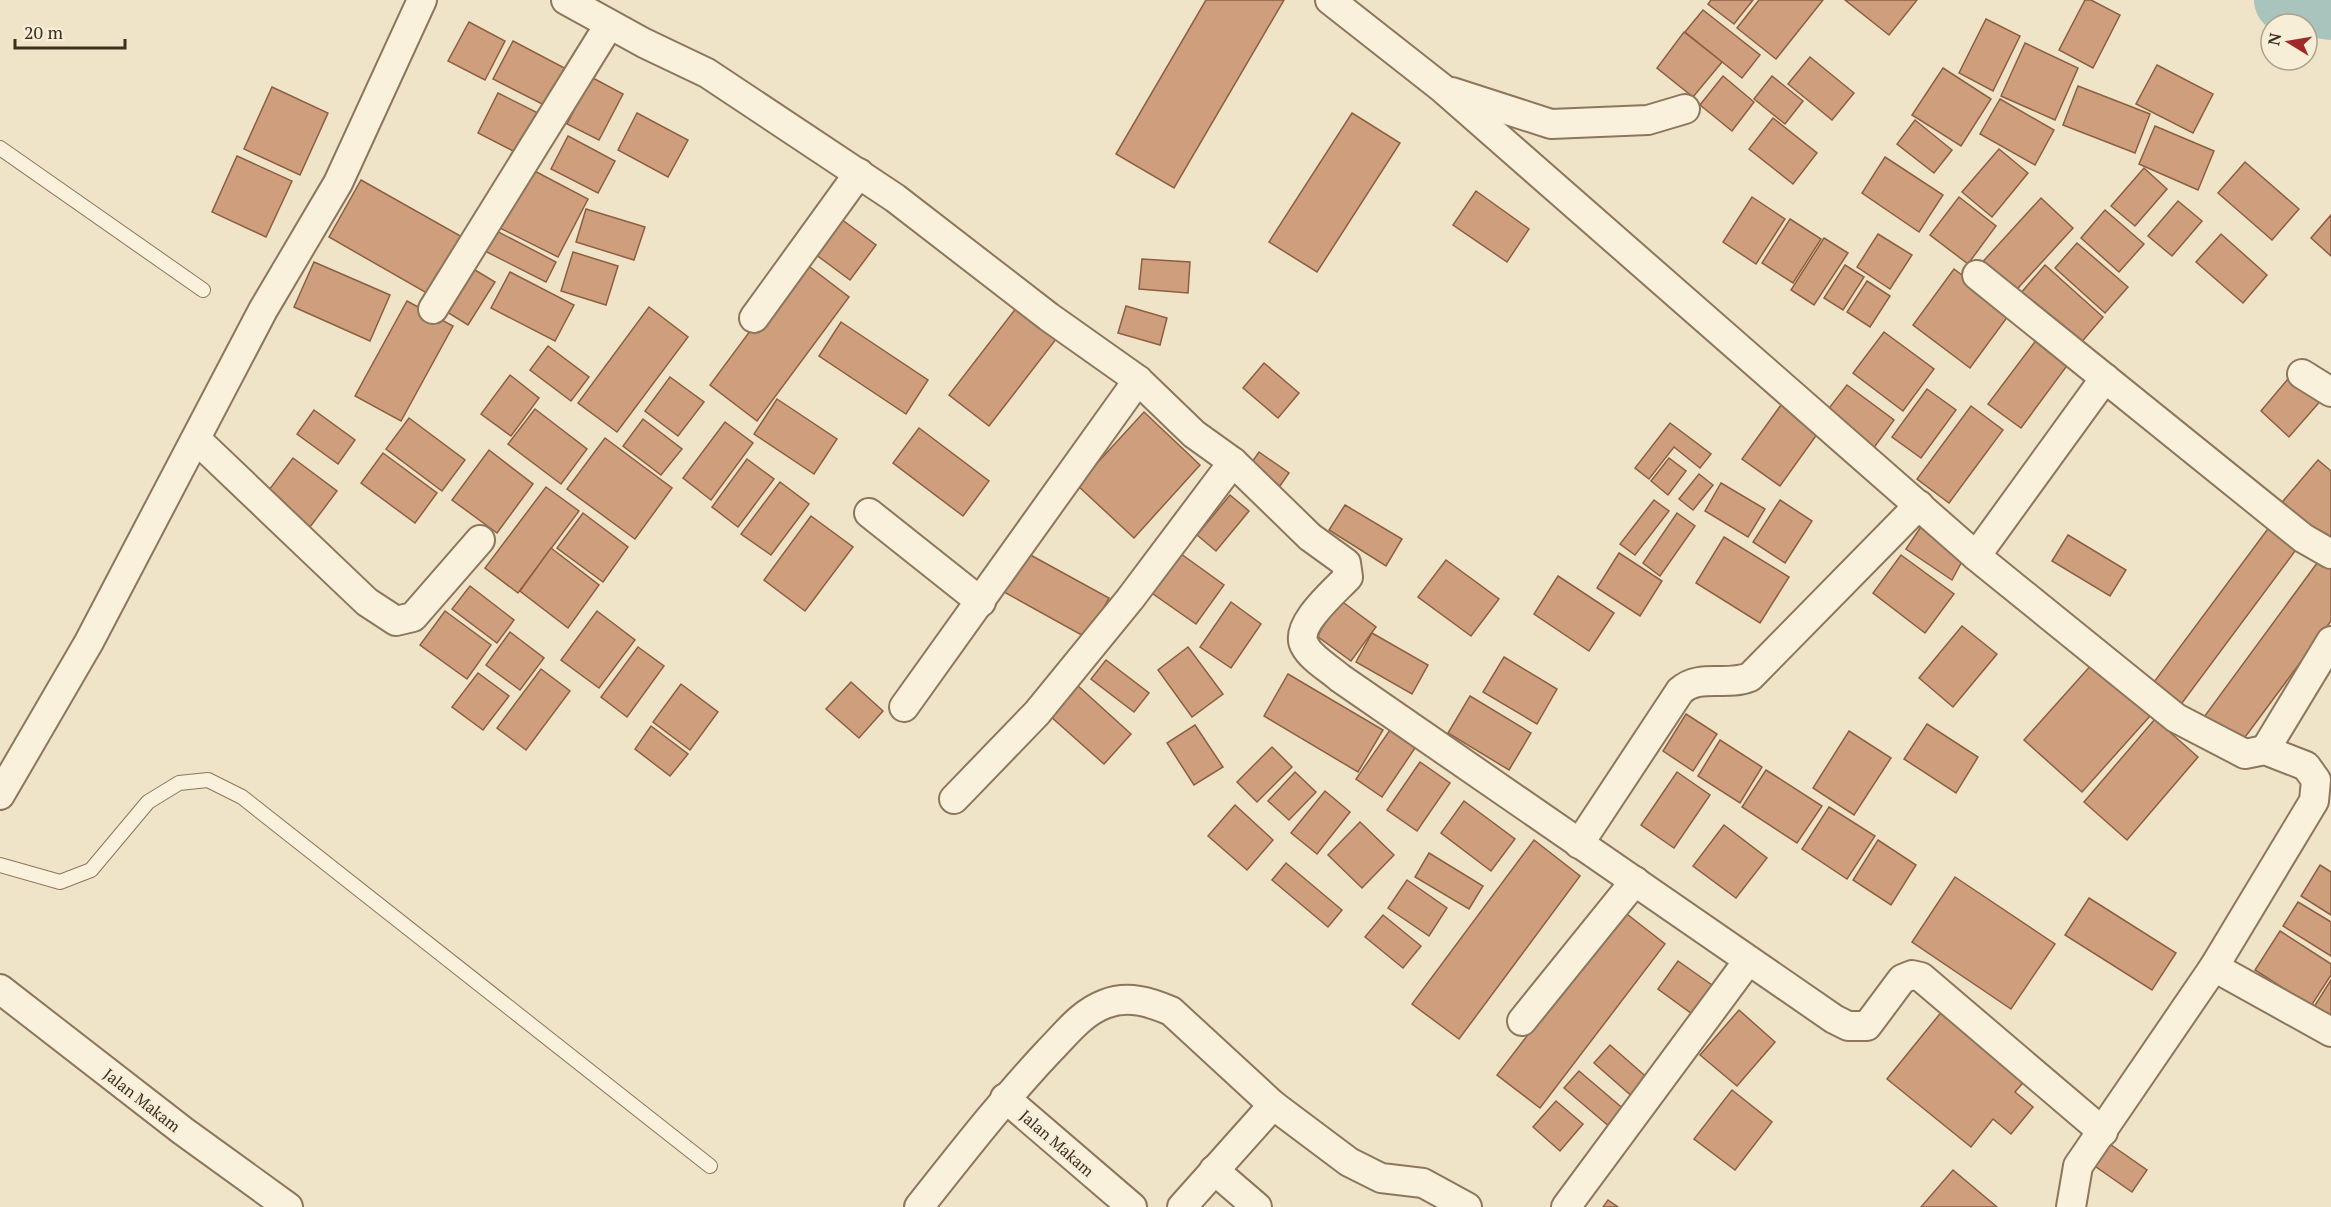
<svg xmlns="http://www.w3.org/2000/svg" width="2331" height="1207" font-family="'PT Serif',serif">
  <rect width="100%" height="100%" fill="#f0e4c8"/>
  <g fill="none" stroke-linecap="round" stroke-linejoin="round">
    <path stroke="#a9c4bc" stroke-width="66" d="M 2287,0 L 2331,7"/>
  </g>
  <g fill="#cf9f7d" stroke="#8d5f41" stroke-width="1.5">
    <path d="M 1206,0 L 1284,0 L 1174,188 L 1116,154 Z"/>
    <path d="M 1711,0 L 1753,0 L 1734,24 L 1708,4 Z"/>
    <path d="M 1759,0 L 1823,0 L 1776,59 L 1737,28 Z"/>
    <path d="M 1845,0 L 1917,0 L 1889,35 Z"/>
    <path d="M 2085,0 L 2091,0 L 2120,15 L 2093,68 L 2059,50 Z"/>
    <path d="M 1703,10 L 1760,55 L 1742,78 L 1685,32 Z"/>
    <path d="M 1986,19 L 2020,36 L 1993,91 L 1959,73 Z"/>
    <path d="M 469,22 L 505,41 L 485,80 L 448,61 Z"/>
    <path d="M 1684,32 L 1722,62 L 1693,97 L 1657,68 Z"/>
    <path d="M 513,41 L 574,73 L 554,110 L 493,79 Z"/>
    <path d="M 2025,43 L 2078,68 L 2055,120 L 2001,96 Z"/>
    <path d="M 1810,57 L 1854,93 L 1832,120 L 1788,84 Z"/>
    <path d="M 2157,65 L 2213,94 L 2193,133 L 2136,104 Z"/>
    <path d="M 1943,68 L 1991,99 L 1961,146 L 1912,115 Z"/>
    <path d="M 1723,76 L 1754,102 L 1732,131 L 1700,105 Z"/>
    <path d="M 1772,76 L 1803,101 L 1785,124 L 1754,99 Z"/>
    <path d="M 591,77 L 623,94 L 599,140 L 567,124 Z"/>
    <path d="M 2078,86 L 2150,114 L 2135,153 L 2063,125 Z"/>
    <path d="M 272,87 L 328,113 L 300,175 L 244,149 Z"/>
    <path d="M 498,93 L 546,117 L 525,157 L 478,133 Z"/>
    <path d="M 2000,99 L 2054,130 L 2035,165 L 1980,134 Z"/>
    <path d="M 637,113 L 688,140 L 668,177 L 618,150 Z"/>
    <path d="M 1352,113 L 1400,143 L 1317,272 L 1269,242 Z"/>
    <path d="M 1773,118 L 1817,153 L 1793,184 L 1749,149 Z"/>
    <path d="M 1915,120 L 1952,150 L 1934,173 L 1897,144 Z"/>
    <path d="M 2155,126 L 2214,151 L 2198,190 L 2139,164 Z"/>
    <path d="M 568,136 L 615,161 L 598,193 L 551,169 Z"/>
    <path d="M 1999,149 L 2028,173 L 1992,217 L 1962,192 Z"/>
    <path d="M 237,156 L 292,181 L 266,237 L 212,212 Z"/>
    <path d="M 1885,157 L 1943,195 L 1919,232 L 1862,193 Z"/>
    <path d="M 2245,162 L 2299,209 L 2272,240 L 2218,193 Z"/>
    <path d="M 527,167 L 588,199 L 558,257 L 496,226 Z"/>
    <path d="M 2144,168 L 2167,189 L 2135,226 L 2111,206 Z"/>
    <path d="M 361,180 L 464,238 L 432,296 L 329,237 Z"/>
    <path d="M 1476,191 L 1529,229 L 1507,262 L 1453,225 Z"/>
    <path d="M 1752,197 L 1785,219 L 1756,264 L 1723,242 Z"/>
    <path d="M 1959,197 L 1996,226 L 1968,264 L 1930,235 Z"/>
    <path d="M 2041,198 L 2073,228 L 2009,298 L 1977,268 Z"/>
    <path d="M 2178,201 L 2202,221 L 2172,256 L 2148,236 Z"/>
    <path d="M 586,209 L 645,227 L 634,260 L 576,242 Z"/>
    <path d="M 2105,210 L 2144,244 L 2119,272 L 2081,238 Z"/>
    <path d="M 2331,215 L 2331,256 L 2311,238 Z"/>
    <path d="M 837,216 L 876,245 L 850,280 L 811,251 Z"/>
    <path d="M 1790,219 L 1821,239 L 1793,283 L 1762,263 Z"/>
    <path d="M 487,226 L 556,262 L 546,282 L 477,247 Z"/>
    <path d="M 1878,234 L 1912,255 L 1890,289 L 1857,267 Z"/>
    <path d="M 2221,234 L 2267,275 L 2243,303 L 2196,262 Z"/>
    <path d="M 1824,238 L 1848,253 L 1814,305 L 1791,290 Z"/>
    <path d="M 2077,243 L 2128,287 L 2105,313 L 2055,268 Z"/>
    <path d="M 573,252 L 618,266 L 606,305 L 561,291 Z"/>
    <path d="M 1142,259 L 1190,262 L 1188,293 L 1139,289 Z"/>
    <path d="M 802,261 L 849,297 L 757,421 L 710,385 Z"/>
    <path d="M 314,262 L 390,295 L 370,341 L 294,307 Z"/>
    <path d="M 465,264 L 495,282 L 468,325 L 439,307 Z"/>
    <path d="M 1845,265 L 1864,277 L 1843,310 L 1824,298 Z"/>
    <path d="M 2045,265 L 2103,317 L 2073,352 L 2014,301 Z"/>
    <path d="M 1954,269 L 2011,312 L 1970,368 L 1913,325 Z"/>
    <path d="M 510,272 L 574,305 L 555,341 L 491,308 Z"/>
    <path d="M 1867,281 L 1890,296 L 1870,327 L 1847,312 Z"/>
    <path d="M 407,301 L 453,326 L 401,421 L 355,396 Z"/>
    <path d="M 1126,306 L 1167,318 L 1160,345 L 1118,333 Z"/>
    <path d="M 649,307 L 688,337 L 617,432 L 578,403 Z"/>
    <path d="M 1017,307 L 1057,338 L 989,426 L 949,395 Z"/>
    <path d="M 841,322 L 928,380 L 906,414 L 819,356 Z"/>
    <path d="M 1884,332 L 1934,369 L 1903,411 L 1853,373 Z"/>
    <path d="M 2037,339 L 2069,363 L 2021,428 L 1988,404 Z"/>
    <path d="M 548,346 L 589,377 L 571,401 L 530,370 Z"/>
    <path d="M 1264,363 L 1299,393 L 1278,418 L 1243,388 Z"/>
    <path d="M 2293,373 L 2323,398 L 2289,437 L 2261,411 Z"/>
    <path d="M 510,375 L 539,398 L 511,436 L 481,414 Z"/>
    <path d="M 670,377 L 704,402 L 678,436 L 645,411 Z"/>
    <path d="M 1847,385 L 1894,420 L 1873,449 L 1826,412 Z"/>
    <path d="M 1927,389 L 1956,410 L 1921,458 L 1892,437 Z"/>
    <path d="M 777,399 L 837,439 L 814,474 L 754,434 Z"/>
    <path d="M 1781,405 L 1818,433 L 1780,486 L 1742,459 Z"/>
    <path d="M 1971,406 L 2003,430 L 1949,503 L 1917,479 Z"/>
    <path d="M 535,409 L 587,449 L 561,484 L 508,444 Z"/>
    <path d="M 314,410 L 355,440 L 338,464 L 297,434 Z"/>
    <path d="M 1144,412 L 1200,465 L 1134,538 L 1077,485 Z"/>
    <path d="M 409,418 L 465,460 L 442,491 L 386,449 Z"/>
    <path d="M 643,419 L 682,449 L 661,475 L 623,446 Z"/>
    <path d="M 725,422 L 753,443 L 711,500 L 683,478 Z"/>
    <path d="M 1670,423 L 1711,454 L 1700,468 L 1674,447 L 1649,479 L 1635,468 Z"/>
    <path d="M 919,428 L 989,481 L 963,516 L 893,463 Z"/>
    <path d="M 605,438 L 672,488 L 635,539 L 567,489 Z"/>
    <path d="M 489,450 L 533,484 L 497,533 L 452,500 Z"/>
    <path d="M 1259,452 L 1289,473 L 1280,486 L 1250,465 Z"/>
    <path d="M 383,453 L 437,493 L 415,523 L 361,483 Z"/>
    <path d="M 293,458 L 337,491 L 310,527 L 266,494 Z"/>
    <path d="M 1669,458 L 1686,471 L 1668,495 L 1651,481 Z"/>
    <path d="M 747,459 L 774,479 L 738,527 L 712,507 Z"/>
    <path d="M 2318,460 L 2331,471 L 2331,550 L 2278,507 Z"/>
    <path d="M 1699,474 L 1713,485 L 1693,510 L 1679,499 Z"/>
    <path d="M 780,482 L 809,504 L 771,555 L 741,534 Z"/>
    <path d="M 1721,483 L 1765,509 L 1748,537 L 1705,511 Z"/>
    <path d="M 546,487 L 579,511 L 518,593 L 485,568 Z"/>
    <path d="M 1230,495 L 1249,511 L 1216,551 L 1197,535 Z"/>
    <path d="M 1654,500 L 1669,511 L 1635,555 L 1620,544 Z"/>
    <path d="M 1780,500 L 1812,521 L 1785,563 L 1753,542 Z"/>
    <path d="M 1345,505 L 1402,539 L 1386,566 L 1329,530 Z"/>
    <path d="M 583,513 L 628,547 L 603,582 L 557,548 Z"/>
    <path d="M 1677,513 L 1695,526 L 1660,576 L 1643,563 Z"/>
    <path d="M 811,516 L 853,547 L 805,611 L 764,580 Z"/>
    <path d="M 1927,518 L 1966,554 L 1952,580 L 1906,549 Z"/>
    <path d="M 2270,526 L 2298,547 L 2179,707 L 2151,686 Z"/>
    <path d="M 2068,535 L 2126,570 L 2110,596 L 2052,561 Z"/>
    <path d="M 1724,537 L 1789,577 L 1760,623 L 1696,583 Z"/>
    <path d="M 551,548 L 599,585 L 568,628 L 520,591 Z"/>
    <path d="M 1177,551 L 1224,585 L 1196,624 L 1149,591 Z"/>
    <path d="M 1025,552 L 1109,598 L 1087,638 L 1004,592 Z"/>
    <path d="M 1619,553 L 1662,581 L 1640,616 L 1597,588 Z"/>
    <path d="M 1901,555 L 1954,594 L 1925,633 L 1873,593 Z"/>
    <path d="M 2323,555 L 2331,561 L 2331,621 L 2240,744 L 2204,717 Z"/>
    <path d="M 1446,560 L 1499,599 L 1471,636 L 1418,597 Z"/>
    <path d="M 1558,576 L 1614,613 L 1589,651 L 1534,614 Z"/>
    <path d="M 470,586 L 514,620 L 497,643 L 452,609 Z"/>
    <path d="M 1336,597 L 1376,627 L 1351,661 L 1310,631 Z"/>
    <path d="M 1231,602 L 1261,624 L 1231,668 L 1200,647 Z"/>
    <path d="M 445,611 L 491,645 L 467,679 L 420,645 Z"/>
    <path d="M 597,611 L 635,640 L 599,688 L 561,660 Z"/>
    <path d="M 1962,626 L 1997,654 L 1953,707 L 1919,678 Z"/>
    <path d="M 510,632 L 544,658 L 520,690 L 486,665 Z"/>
    <path d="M 1372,633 L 1428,665 L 1412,694 L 1356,662 Z"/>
    <path d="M 638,647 L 664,666 L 627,717 L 601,697 Z"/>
    <path d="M 1188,647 L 1223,694 L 1192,717 L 1158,670 Z"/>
    <path d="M 1504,657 L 1557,689 L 1537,724 L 1483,692 Z"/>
    <path d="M 1106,660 L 1149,693 L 1134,712 L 1091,679 Z"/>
    <path d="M 2093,663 L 2150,716 L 2082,792 L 2024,740 Z"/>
    <path d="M 541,669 L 570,691 L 526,750 L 497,728 Z"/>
    <path d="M 478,673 L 509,696 L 483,730 L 452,707 Z"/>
    <path d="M 1288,674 L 1383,730 L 1358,772 L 1264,716 Z"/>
    <path d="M 851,682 L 883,711 L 859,738 L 826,709 Z"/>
    <path d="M 681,684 L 718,712 L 690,750 L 653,722 Z"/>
    <path d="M 1077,685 L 1131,734 L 1104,764 L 1050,716 Z"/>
    <path d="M 1470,696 L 1531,733 L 1509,770 L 1448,733 Z"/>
    <path d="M 1686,714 L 1717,734 L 1693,771 L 1663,751 Z"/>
    <path d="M 2155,719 L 2198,757 L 2127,840 L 2084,802 Z"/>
    <path d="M 1927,724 L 1978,757 L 1956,793 L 1904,759 Z"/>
    <path d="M 1195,725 L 1223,767 L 1194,785 L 1167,743 Z"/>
    <path d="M 651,726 L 688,754 L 670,776 L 635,749 Z"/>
    <path d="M 1390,730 L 1415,748 L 1382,797 L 1356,779 Z"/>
    <path d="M 1849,731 L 1891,758 L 1854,815 L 1813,788 Z"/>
    <path d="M 1720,740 L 1762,767 L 1740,803 L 1698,776 Z"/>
    <path d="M 1272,747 L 1292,767 L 1257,802 L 1237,782 Z"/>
    <path d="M 1420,762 L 1450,783 L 1417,831 L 1387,810 Z"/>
    <path d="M 1766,770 L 1822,806 L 1797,843 L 1742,807 Z"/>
    <path d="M 1295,772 L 1316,792 L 1289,820 L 1268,801 Z"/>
    <path d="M 1677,772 L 1710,795 L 1674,848 L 1641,825 Z"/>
    <path d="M 1325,791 L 1350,812 L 1317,854 L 1291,833 Z"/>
    <path d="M 1464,801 L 1515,839 L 1491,871 L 1441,833 Z"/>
    <path d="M 1235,805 L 1273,840 L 1247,870 L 1208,836 Z"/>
    <path d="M 1829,807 L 1875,836 L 1847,879 L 1802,849 Z"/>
    <path d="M 1360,822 L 1394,855 L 1362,888 L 1328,855 Z"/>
    <path d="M 1724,825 L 1767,858 L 1736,898 L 1693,866 Z"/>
    <path d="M 1534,840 L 1580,876 L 1459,1039 L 1412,1004 Z"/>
    <path d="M 1878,840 L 1916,865 L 1891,905 L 1853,880 Z"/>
    <path d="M 1429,853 L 1483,886 L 1469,909 L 1415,877 Z"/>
    <path d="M 1286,863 L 1342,910 L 1328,927 L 1272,880 Z"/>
    <path d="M 2320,865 L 2331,872 L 2331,915 L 2301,896 Z"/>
    <path d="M 1955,877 L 2055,944 L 2011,1009 L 1912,942 Z"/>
    <path d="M 1407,880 L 1447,908 L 1429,936 L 1388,908 Z"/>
    <path d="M 2089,898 L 2176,953 L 2152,990 L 2065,935 Z"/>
    <path d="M 2298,902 L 2331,922 L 2331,956 L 2283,926 Z"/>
    <path d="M 1623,911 L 1665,944 L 1540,1108 L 1497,1075 Z"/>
    <path d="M 1383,915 L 1421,946 L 1403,968 L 1365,937 Z"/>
    <path d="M 2280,931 L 2331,964 L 2331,975 L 2311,1006 L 2255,970 Z"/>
    <path d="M 1678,961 L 1719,990 L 1699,1019 L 1658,989 Z"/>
    <path d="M 2331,980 L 2331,1022 L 2312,1010 Z"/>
    <path d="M 1739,1010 L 1775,1042 L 1737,1086 L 1700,1055 Z"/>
    <path d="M 1943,1010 L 2027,1078 L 2015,1092 L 2033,1107 L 2011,1134 L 1993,1119 L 1971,1147 L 1887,1079 Z"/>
    <path d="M 1610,1045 L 1651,1081 L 1635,1099 L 1594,1063 Z"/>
    <path d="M 1579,1071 L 1626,1111 L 1611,1128 L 1564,1088 Z"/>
    <path d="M 1732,1090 L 1772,1122 L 1735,1170 L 1694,1139 Z"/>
    <path d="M 1556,1101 L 1583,1124 L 1560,1151 L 1533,1127 Z"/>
    <path d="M 2104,1140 L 2147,1170 L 2132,1192 L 2089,1162 Z"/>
    <path d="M 1953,1170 L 1997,1207 L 1921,1207 Z"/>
    <path d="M 1608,1200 L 1618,1207 L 1603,1207 Z"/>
  </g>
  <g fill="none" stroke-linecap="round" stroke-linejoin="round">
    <g stroke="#8d765c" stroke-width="16">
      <g id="lane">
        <path d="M 0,148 L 203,290"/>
        <path d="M 0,865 L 60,882 L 91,870 L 148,802 L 179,783 L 208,780 L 242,797 L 710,1166"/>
      </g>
    </g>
    <g stroke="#8d765c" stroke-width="32">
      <g id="street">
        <path d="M 566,0 L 644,43 L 707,73 L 895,198 L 1049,317 L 1138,380 L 1194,434 L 1233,462 L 1310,537 L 1346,563 L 1348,577 C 1335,591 1293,626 1305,646 C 1311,658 1330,669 1340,678 L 1834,1019 L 1848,1026 L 1867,1026 L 1902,979 L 1912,975 L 1921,977 L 2103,1132"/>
        <path d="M 1330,0 L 1442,88 L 1976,556 L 2176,718 L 2245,754 L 2265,750 L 2306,766 L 2316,780 L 2314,801 L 2214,967 L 2078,1166 L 2071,1207"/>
        <path d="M 1452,92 L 1551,124 L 1648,120 L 1685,109"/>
        <path d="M 1977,275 L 2303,538 L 2331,554"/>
        <path d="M 433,309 L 609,25"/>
        <path d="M 754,318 L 859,173"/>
        <path d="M 2302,374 L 2331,392"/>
        <path d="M 196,439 L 367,602 L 396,621 L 413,617 L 480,540"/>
        <path d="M 869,513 L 981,602"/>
        <path d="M 1976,556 L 2105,378"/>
        <path d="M 904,707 L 1138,380"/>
        <path d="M 2265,750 L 2331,641"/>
        <path d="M 0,795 L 89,642 L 263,310 L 338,183 L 422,0"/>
        <path d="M 954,799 L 1037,713 L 1130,599 L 1233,462"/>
        <path d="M 1579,844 L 1680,691 C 1700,673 1726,687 1750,677 L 1919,505"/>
        <path d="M 2214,967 L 2331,1032"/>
        <path d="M 0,989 L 183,1131 L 288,1207"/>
        <path d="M 1522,1021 L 1635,881"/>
        <path d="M 1005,1098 L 1132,1207"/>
        <path d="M 1214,1170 L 1257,1207"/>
        <path d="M 919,1207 C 961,1154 1002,1101 1049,1051 C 1066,1034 1081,1013 1105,1004 C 1128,995 1150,1002 1171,1011 L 1273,1105 L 1349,1162 L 1381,1178 L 1423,1183 L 1467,1207"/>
        <path d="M 1182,1207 L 1273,1105"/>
        <path d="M 1566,1207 L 1748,961"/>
      </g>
    </g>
    <use href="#lane" stroke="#faf1dc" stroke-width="14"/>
    <use href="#street" stroke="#faf1dc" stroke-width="28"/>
  </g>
  <g text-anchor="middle" stroke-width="4.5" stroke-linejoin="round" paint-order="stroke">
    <g font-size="16" fill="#3d2e20" stroke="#f7eed8">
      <text transform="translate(142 1100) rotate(38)" y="6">Jalan Makam</text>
      <text transform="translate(1057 1143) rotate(41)" y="6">Jalan Makam</text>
    </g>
  </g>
  <g transform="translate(2289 42) rotate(281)"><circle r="28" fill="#f7eed8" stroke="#ada18e" stroke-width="1.5"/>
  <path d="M0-4.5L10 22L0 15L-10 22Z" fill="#9e2a2b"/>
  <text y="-9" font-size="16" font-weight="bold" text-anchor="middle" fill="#3d2e20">N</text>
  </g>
  <path d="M15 39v9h110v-9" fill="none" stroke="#3d2e20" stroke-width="3"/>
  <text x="24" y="39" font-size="18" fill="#3d2e20" stroke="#f7eed8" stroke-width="4.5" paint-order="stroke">20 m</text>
</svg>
